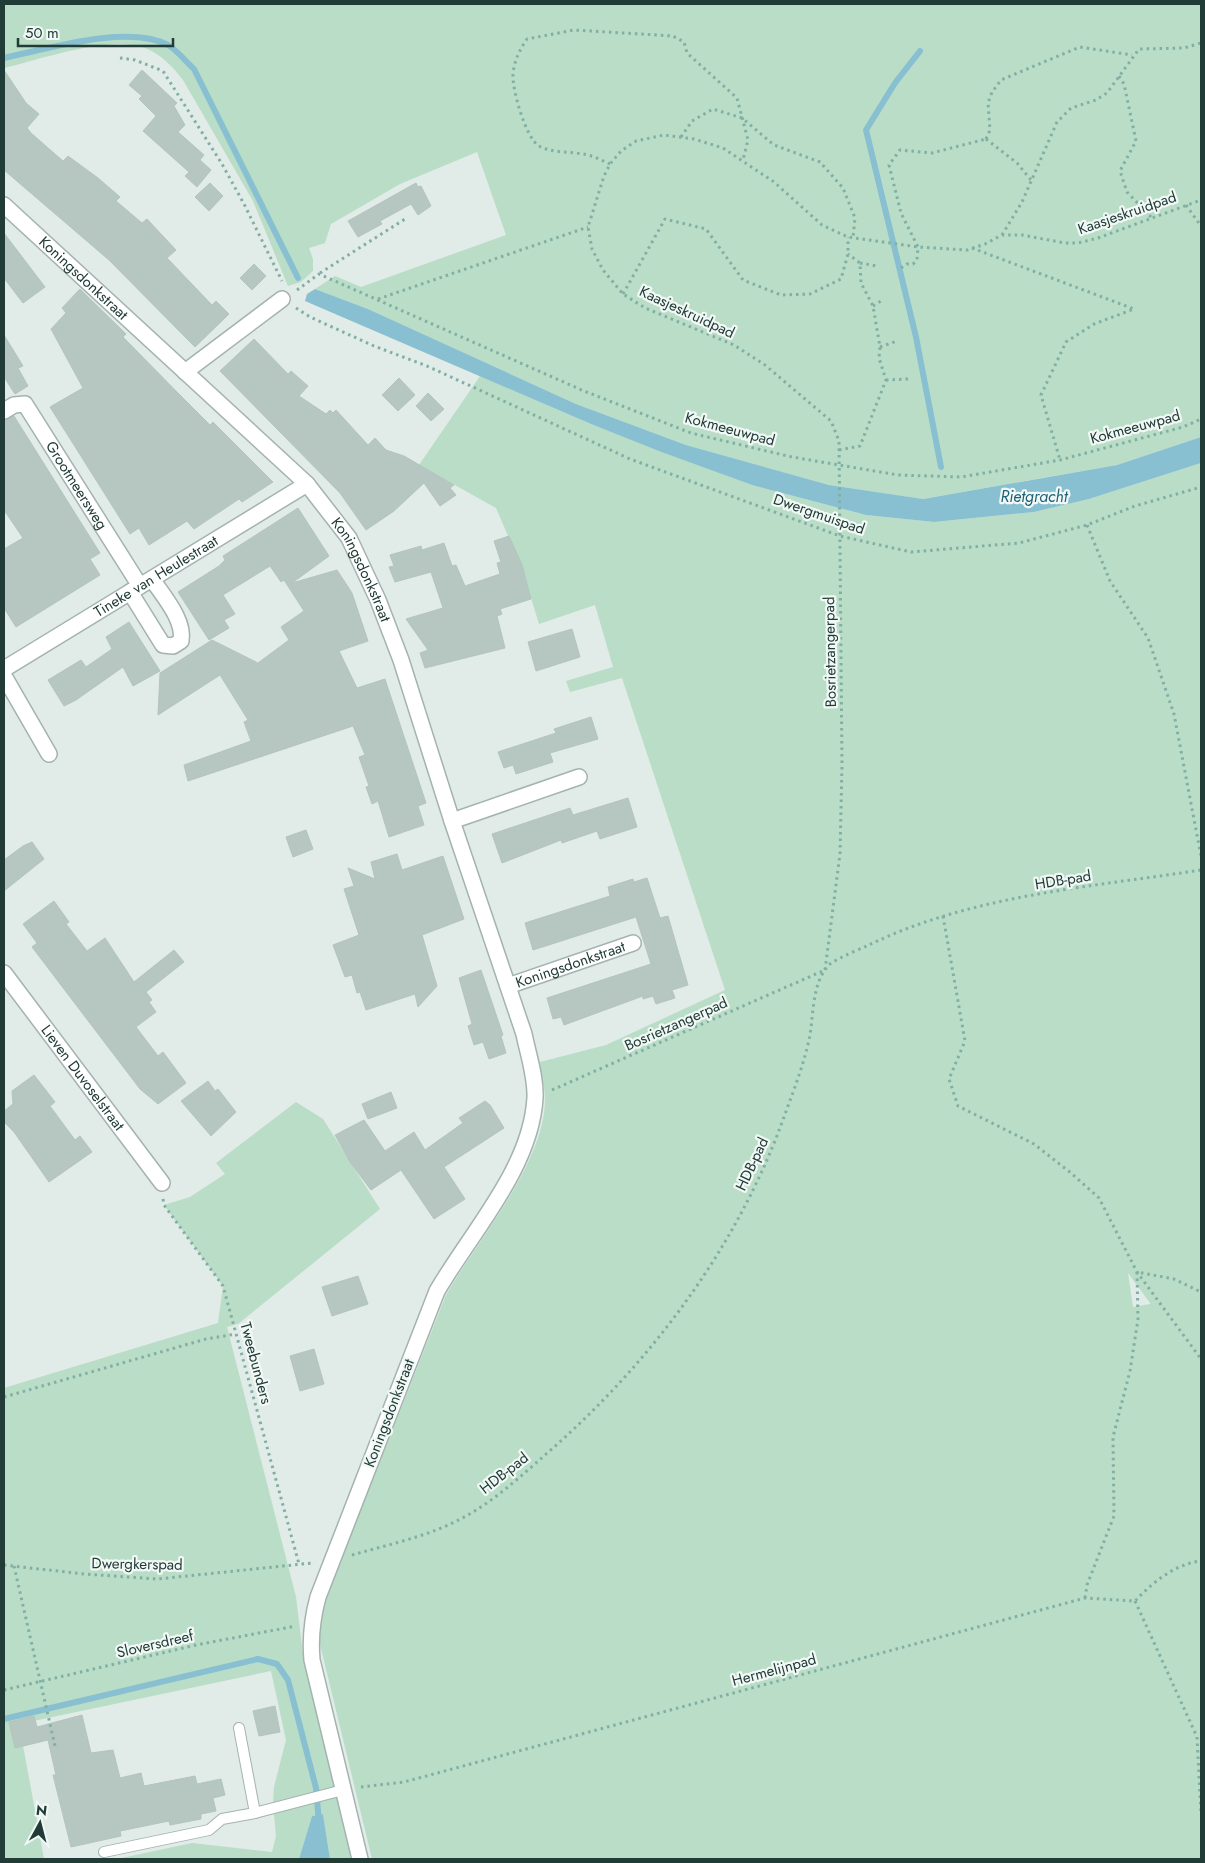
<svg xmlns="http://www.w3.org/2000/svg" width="1205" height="1863" font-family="Jost,sans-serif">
  <rect width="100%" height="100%" fill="#e1ebe7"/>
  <g fill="#b9ddc6" fill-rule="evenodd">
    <path d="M 4,4 L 1201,4 L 1201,437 L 1117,465 L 922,499 L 829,485 L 686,445 L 576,404 L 368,309 L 315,289 L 335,276 L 361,287 L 506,235 L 477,152 L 400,184 L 331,224 L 325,243 L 309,248 L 313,259 L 313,271 L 301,282 L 288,286 L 253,201 L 183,80 C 173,67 161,54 145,48 C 108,35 42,59 4,68 Z"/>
    <path d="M 480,376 L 591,424 L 752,485 L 866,515 L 934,522 L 1034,512 L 1089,499 L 1201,463 L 1201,1859 L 372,1859 L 319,1640 L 320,1613 L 446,1295 C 478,1239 547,1161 545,1096 C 544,1085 541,1073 540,1062 L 606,1045 L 725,990 L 622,678 L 570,692 L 566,681 L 613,667 L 595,605 L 539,624 L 522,568 L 496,508 L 419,465 ZM 1128,1273 L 1150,1303 L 1150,1304 L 1133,1307 Z"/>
    <path d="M 296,1102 L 323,1119 L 380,1209 L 238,1324 L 227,1327 L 296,1597 L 304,1663 L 353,1859 L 330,1859 L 323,1814 L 312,1816 L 299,1859 L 117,1859 L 192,1843 L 272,1852 L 276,1836 L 273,1804 L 274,1787 L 286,1740 L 271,1671 L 19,1724 L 44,1859 L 4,1859 L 4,1388 L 218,1323 L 223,1286 L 164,1205 L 190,1197 L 225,1174 L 216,1163 Z"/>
  </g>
  <g fill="#88c0d1">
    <path d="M 315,289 L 368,309 L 576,404 L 686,445 L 829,485 L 923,499 L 1117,465 L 1201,437 L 1201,463 L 1089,499 L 1034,512 L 934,522 L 866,515 L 752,485 L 659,451 L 591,424 L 305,301 L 307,294 Z"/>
    <path d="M 323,1814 L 330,1859 L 299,1859 L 312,1816 Z"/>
  </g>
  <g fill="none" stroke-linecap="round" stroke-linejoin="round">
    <g stroke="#88c0d1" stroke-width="6">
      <path d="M 920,51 L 895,83 L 866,130 L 916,337 L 941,467"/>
      <path d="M 4,58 C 47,49 127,24 168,45 C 177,50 186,62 194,69 L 298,278"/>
      <path d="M 4,1719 L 258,1659 L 277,1664 L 288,1680 L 316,1788 L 319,1823"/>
    </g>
  </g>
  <g fill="#b6c6c1" stroke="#b3c5bf">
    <path d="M 4,70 L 26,103 L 39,114 L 27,128 L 31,133 L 63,161 L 68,156 L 98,178 L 120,197 L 116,201 L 142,223 L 147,219 L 176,250 L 167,258 L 212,305 L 216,301 L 229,314 L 195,347 L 109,260 L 4,170 Z"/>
    <path d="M 142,70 L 177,103 L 174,106 L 185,125 L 178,132 L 204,155 L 200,160 L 211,170 L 197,187 L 185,176 L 189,172 L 143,131 L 156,116 L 139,99 L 142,96 L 129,85 Z"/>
    <path d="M 210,183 L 223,196 L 209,211 L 195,197 Z"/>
    <path d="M 416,183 L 418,187 L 421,186 L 431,206 L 418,215 L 411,204 L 380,221 L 382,224 L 358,237 L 348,221 Z"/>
    <path d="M 4,233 L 45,287 L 23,303 L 4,278 Z"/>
    <path d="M 254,264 L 266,276 L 252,290 L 240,278 Z"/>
    <path d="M 80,289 L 126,334 L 123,337 L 177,392 L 210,425 L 213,422 L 273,482 L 242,502 L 239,499 L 194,529 L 187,521 L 149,545 L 139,528 L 130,534 L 50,407 L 83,388 L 51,329 L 66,313 L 62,308 Z"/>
    <path d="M 4,335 L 23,366 L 18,368 L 28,386 L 15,394 L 4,377 Z"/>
    <path d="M 254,339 L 288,374 L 291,371 L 308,386 L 299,396 L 326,414 L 330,410 L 333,413 L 336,410 L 368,445 L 375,438 L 386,450 L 404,456 L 454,485 L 450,488 L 456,495 L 440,506 L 424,483 L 394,511 L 366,530 L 340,493 L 220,371 Z"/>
    <path d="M 399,378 L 415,395 L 398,411 L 382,395 Z"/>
    <path d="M 428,393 L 444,409 L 431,421 L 416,406 Z"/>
    <path d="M 14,416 L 100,553 L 90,559 L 100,575 L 16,627 L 4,608 L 4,549 L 23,538 L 4,510 L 4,420 Z"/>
    <path d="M 298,508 L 329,556 L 292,583 L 337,570 L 352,593 L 368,641 L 339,651 L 357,688 L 385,679 L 426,803 L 418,806 L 424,825 L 389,837 L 378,801 L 372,804 L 366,787 L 369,786 L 359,757 L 365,755 L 353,726 L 188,781 L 184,765 L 251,741 L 244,722 L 248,720 L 220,675 L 158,715 L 160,673 L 212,640 L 258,663 L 289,640 L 281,627 L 304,611 L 284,580 L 281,582 L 270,566 L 223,595 L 235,614 L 224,620 L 229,628 L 209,640 L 178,592 L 219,566 L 225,560 L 223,556 Z"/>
    <path d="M 509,536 L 522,565 L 531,599 L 500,609 L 502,614 L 497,616 L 505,648 L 425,668 L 420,653 L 428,650 L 406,619 L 443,608 L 431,572 L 395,582 L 389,567 L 394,566 L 390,555 L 421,546 L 422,550 L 444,543 L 452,566 L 456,565 L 465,586 L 500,574 L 497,563 L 501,562 L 494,541 Z"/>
    <path d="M 129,622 L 160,671 L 133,686 L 123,667 L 76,700 L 64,706 L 48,680 L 81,660 L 86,667 L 112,649 L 106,637 Z"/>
    <path d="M 572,629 L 580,657 L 536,671 L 528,642 Z"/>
    <path d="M 591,717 L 598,739 L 550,753 L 553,762 L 516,774 L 513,765 L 504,768 L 498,752 L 556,733 L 554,729 Z"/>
    <path d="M 628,798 L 637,827 L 600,839 L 597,831 L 562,843 L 561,840 L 502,863 L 492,834 L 570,808 L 573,815 Z"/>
    <path d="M 306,830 L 313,849 L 293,857 L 286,837 Z"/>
    <path d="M 32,842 L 44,859 L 4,891 L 4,860 L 23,846 Z"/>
    <path d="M 397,854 L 402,870 L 443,856 L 464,919 L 422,935 L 437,986 L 418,1007 L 415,994 L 366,1010 L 360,992 L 357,993 L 352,975 L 345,977 L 333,945 L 359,935 L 344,889 L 354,886 L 348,868 L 375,879 L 371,862 Z"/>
    <path d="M 647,878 L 660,918 L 668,916 L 688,985 L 672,990 L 675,998 L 656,1004 L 653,996 L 643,999 L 643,996 L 564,1025 L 561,1017 L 553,1019 L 547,998 L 651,964 L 636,917 L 533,950 L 525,923 L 610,896 L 608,887 L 633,879 L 634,882 Z"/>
    <path d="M 54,901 L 69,922 L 66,924 L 87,951 L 105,938 L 134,982 L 174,950 L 184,962 L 146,992 L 152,1000 L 149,1002 L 156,1012 L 136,1027 L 158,1056 L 163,1052 L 186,1083 L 158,1104 L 140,1089 L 32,947 L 37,943 L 23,924 Z"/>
    <path d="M 481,970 L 503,1035 L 501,1036 L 506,1053 L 489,1059 L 483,1042 L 474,1045 L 468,1026 L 472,1024 L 459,978 Z"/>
    <path d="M 34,1075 L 55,1102 L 50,1106 L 75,1140 L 80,1136 L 92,1152 L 49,1182 L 14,1132 L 4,1122 L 4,1111 L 13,1104 L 12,1091 Z"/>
    <path d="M 208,1081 L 215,1091 L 218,1089 L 236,1112 L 211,1136 L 181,1101 Z"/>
    <path d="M 391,1092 L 397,1108 L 368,1119 L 362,1104 Z"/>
    <path d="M 485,1101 L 490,1105 L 504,1128 L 444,1167 L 465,1199 L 434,1219 L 401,1170 L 371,1190 L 350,1162 L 335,1135 L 364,1120 L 385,1151 L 414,1132 L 425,1150 L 463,1123 L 459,1118 Z"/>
    <path d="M 358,1276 L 368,1304 L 332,1316 L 322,1287 Z"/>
    <path d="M 314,1349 L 324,1384 L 300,1391 L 290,1356 Z"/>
    <path d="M 275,1706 L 280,1732 L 259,1736 L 253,1711 Z"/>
    <path d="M 82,1715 L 91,1753 L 113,1750 L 120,1778 L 141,1773 L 144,1786 L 195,1776 L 197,1784 L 221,1779 L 225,1795 L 213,1798 L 216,1811 L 201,1814 L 201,1819 L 170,1825 L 169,1821 L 120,1831 L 121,1836 L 71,1847 L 53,1775 L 56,1775 L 48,1740 L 15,1748 L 9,1722 L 34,1716 L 37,1727 Z"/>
  </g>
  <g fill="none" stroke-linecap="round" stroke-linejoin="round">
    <g stroke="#a4b3af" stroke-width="12">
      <g id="lane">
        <path d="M 239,1728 L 255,1813 L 343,1790"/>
        <path d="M 104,1852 L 209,1830 L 222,1819 L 255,1813"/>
      </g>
    </g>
    <g stroke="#a4b3af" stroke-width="18">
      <g id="street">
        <path id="s1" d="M 4,205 L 307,484 L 349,538 L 378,600 L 401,660 L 452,821 L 524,1034 C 528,1054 536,1077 535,1098 C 531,1168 472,1231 437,1291 L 318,1597 C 312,1619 310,1638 312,1660 L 360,1859"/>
        <path d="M 185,372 L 282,299"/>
        <path id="s2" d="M 4,411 L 14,405 L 25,404 L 140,586"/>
        <path d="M 130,592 L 163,645 L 173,646 L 181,641 C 185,620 163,596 152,579"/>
        <path id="s3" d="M 4,669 L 307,484"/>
        <path d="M 4,676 L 49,754"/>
        <path d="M 452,821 L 579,777"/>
        <path id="s4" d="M 4,973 L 162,1183"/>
        <path id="s5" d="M 508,986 L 633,943"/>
      </g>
    </g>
    <g stroke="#81afa4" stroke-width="3" stroke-dasharray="2.5 4" stroke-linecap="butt">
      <path d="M 120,58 L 135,60 L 163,71 L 222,164 L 244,204 L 282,281"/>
      <path d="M 1119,76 L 1124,84 L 1136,141 L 1120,171 L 1127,192 L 1152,218"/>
      <path d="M 681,137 L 692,121 L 713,109 L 742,118 L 774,145 L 820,162 L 843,188 L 855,218 L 853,238"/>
      <path d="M 986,139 L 990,130 L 988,103 L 992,92 L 1001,80 L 1080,47 L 1132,55"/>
      <path d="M 986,139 L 1017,163 L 1031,180"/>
      <path d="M 610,164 C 603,161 596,157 588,155 C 573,151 554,154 539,146 C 526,139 512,89 513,75 C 514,61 519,51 527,39 L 574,30 L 673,36 L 684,42 L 687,53 L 737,98 L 748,140 L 743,160"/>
      <path d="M 1186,205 L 1201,226"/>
      <path d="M 1002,235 L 1022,202 L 1057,122 L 1071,108 L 1096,100 L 1107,93 L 1139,49 L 1184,48 L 1201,43"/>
      <path d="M 972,248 L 1134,309 L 1094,324 L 1066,342 L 1041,395 L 1060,460"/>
      <path d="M 860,263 L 877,266"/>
      <path d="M 901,268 L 907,264 L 913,264 L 917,260 L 918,247 L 901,213 L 889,165 L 900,150 L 932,153 L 986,139"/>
      <path d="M 320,273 L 405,219"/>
      <path d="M 297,290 L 319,274 L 584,391 L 691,433 L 792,457 L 898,475 L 961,477 L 1060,460 L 1183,427 L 1201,419"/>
      <path d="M 623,294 L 665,219 L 706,229 L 743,280 L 781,295 L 810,294 L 841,279 L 848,254 L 848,237"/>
      <path d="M 378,299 L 588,227"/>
      <path d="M 873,306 L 884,299"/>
      <path d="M 296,308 L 310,317 L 374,346 L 427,366 L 630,459 L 840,536 L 911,552 L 1019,543 L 1087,525 L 1135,506 L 1201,487"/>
      <path d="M 880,347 L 897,341"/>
      <path d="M 886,380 L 908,379"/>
      <path d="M 839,450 L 860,446 L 886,380 L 879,358 L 880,347 L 873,306 L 861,283 L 860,263 L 848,254"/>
      <path d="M 1087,525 L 1110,581 L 1148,638 L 1174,714 L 1201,856"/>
      <path d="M 943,916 L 965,1041 L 949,1079 L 958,1106 L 1034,1144 L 1071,1173 L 1099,1198 L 1137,1272 L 1201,1359"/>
      <path d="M 825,970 L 840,854 L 842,765 L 839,441 L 831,421 L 765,365 L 734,345 L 645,308 L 623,294 L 603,270 L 592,249 L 588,227 L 604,176 L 610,164 L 621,151 L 636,141 L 664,135 L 694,139 L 723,148 L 774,182 L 822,225 L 848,237 L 918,247 L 967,250 L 985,244 L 1002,235 L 1022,235 L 1065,243 L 1078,243 L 1098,238 L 1201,200"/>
      <path d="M 552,1090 L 825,970"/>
      <path d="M 163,1199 L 164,1205 L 223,1286 L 299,1564"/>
      <path d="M 4,1397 L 206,1339 L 236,1334"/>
      <path d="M 352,1555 C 390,1544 431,1536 466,1516 C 495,1500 520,1477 545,1455 C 650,1364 737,1248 784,1117 C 793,1092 803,1067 809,1040 C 814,1017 811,982 830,964 C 842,956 858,950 871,944 C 973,895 1091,887 1201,870"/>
      <path d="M 4,1565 L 84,1574 L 158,1579 L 312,1563"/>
      <path d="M 14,1566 L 55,1746"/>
      <path d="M 1085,1598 L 1087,1585 L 1114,1516 L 1113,1437 L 1130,1371 L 1138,1319 L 1137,1272 L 1174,1279 L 1201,1292"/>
      <path d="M 1135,1601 L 1197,1737 L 1201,1814"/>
      <path d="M 4,1690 L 196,1645 L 296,1626"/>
      <path d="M 361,1787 L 404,1782 L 1085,1598 L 1135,1601 C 1153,1582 1175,1564 1201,1561"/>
    </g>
    <use href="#lane" stroke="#fff" stroke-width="10"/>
    <use href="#street" stroke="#fff" stroke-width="15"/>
  </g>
  <g text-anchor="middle" stroke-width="4.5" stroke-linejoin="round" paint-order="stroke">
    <g font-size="15" fill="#213c37" stroke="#f1f8f5">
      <text transform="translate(1127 213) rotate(-19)" y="5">Kaasjeskruidpad</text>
      <text dy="5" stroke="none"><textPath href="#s1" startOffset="108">Koningsdonkstraat</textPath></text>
      <text transform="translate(687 312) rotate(25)" y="5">Kaasjeskruidpad</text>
      <text transform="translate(1135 427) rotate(-15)" y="5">Kokmeeuwpad</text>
      <text transform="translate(730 429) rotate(15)" y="5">Kokmeeuwpad</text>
      <text dy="5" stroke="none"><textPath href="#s2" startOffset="119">Grootmeersweg</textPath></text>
      <text transform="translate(819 514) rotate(19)" y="5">Dwergmuispad</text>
      <text dy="5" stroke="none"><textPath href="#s1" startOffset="514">Koningsdonkstraat</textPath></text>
      <text dy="5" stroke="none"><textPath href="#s3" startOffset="178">Tineke van Heulestraat</textPath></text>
      <text transform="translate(830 652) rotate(-91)" y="5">Bosrietzangerpad</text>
      <text transform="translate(1063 880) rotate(-9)" y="5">HDB-pad</text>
      <text dy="5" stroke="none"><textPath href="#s5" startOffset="66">Koningsdonkstraat</textPath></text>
      <text transform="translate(676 1024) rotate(-24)" y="5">Bosrietzangerpad</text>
      <text dy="5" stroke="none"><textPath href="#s4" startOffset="131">Lieven Duvoselstraat</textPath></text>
      <text transform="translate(752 1164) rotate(-65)" y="5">HDB-pad</text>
      <text transform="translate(256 1363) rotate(75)" y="5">Tweebunders</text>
      <text transform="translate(389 1413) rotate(-69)" y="5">Koningsdonkstraat</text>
      <text transform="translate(504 1473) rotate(-38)" y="5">HDB-pad</text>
      <text transform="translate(137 1564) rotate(1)" y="5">Dwergkerspad</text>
      <text transform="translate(155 1644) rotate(-13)" y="5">Sloversdreef</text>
      <text transform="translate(774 1670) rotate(-15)" y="5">Hermelijnpad</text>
    </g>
    <g font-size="16" font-style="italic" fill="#1c6177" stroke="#f1f8f5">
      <text x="1034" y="502">Rietgracht</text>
    </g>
  </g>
  <rect width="1205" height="1863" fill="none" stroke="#213c37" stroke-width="10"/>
  <g transform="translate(40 1823) rotate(7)" stroke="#f1f8f5" stroke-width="4" paint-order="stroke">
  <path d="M0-4L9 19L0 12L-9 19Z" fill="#213c37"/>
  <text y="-8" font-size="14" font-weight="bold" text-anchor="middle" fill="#213c37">N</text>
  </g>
  <path d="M18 38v8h155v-8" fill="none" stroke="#213c37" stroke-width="2.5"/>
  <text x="25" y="38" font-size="15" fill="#213c37" stroke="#f1f8f5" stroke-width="4" paint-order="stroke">50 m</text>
</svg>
